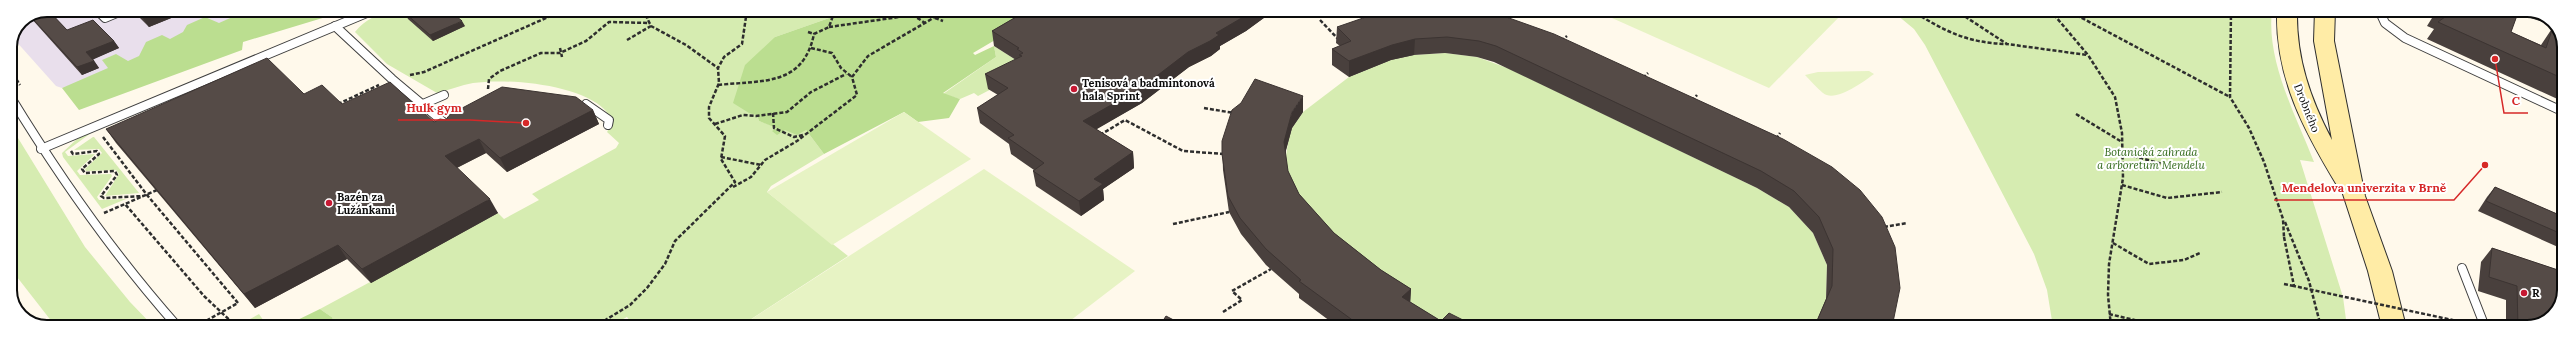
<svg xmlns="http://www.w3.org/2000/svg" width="2574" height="337" font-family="Lora,serif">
  <rect width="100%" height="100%" fill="#fff9eb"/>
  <path fill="#e9dfec" d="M 47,10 L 310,10 L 62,88 L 56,86 L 14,39 L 21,21 Z"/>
  <g fill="#d6ecb1">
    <path d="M 394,10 L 852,10 L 775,37 L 757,115 L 759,121 L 785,130 L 806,130 L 824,154 L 771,186 L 767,192 L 848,256 L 739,327 L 634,327 L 627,317 L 608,327 L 325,327 L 333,318 L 320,309 L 498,213 L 504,219 L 539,200 L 532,194 L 616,148 L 619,143 L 607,132 L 612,123 C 610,119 608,113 605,110 C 580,84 506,78 473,83 C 461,85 449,90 437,93 L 387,64 L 355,32 C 365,19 378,14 394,10 Z"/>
    <path d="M 1891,10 L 2272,10 C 2266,62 2296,115 2314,162 L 2300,160 L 2343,297 L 2347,327 L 2053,327 L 2047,290 L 2034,254 L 1925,45 L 1914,29 Z"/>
    <path d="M 994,46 L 1030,69 L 978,96 L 974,93 L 960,99 L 943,94 L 996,57 Z"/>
    <path d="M 1445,53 L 1477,57 L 1510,69 L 1757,188 L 1789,207 L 1813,233 L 1827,265 L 1826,302 L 1815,327 L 1422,327 L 1310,226 L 1284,170 L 1289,136 L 1292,128 L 1303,112 L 1349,77 L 1391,60 L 1414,55 Z"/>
    <path d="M 10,125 L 85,247 L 130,302 L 154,327 L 56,327 L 10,268 Z"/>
    <path d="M 91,133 L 65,152 L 68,156 L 95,154 L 77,171 L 80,175 L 111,174 L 112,176 L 97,197 L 99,200 L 126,199 L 102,209 L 63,157 L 62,153 L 77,139 Z"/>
    <path d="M 93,137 L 94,137 L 139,193 L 105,196 L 119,174 L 116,170 L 86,171 L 85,169 L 102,153 L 99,149 L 74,150 Z"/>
    <path d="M 259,314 L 268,327 L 244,327 L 241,324 Z"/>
  </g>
  <g fill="#bbde90">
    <path d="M 235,10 L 349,10 L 243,42 L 242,50 L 79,110 L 62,88 L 108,68 L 102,60 L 116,54 L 128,61 L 139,56 L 146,42 L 162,35 L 170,39 L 183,32 L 187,25 L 205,17 L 219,23 L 237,15 Z"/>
    <path d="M 852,10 L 1046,10 L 973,53 L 975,55 L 994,46 L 996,57 L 943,93 L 960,99 L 949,118 L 918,122 L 904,112 L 824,154 L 806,130 L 797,135 L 785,130 L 777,135 L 772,131 L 777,128 L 759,121 L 757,115 L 749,113 L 733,103 L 745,65 L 775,37 Z"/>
    <path d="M 320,309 L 333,318 L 325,327 L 283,327 Z"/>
  </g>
  <g fill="#e7f3c4">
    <path d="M 1594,10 L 1843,10 L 1845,11 L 1769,88 Z"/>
    <path d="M 1869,71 L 1874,74 C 1863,82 1835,103 1823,93 C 1817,88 1811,81 1805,75 L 1818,72 Z"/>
    <path d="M 904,112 L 971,159 L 832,245 L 767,192 Z"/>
    <path d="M 984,169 L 1135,271 L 1062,327 L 739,327 Z"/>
  </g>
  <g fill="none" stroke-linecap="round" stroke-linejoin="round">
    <g stroke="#3f3f3f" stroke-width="10">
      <g id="lane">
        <path d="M 97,10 L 105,18 L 124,10"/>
        <path d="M 2379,10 L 2385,23 L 2405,38 L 2564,112"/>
        <path d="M 2522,10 L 2550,19"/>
        <path d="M 335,26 L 392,79 L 448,126"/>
        <path d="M 10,96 C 60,178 114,255 178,327"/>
        <path d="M 423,104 L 444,95"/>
        <path d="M 586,104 L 609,120 L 608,125"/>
        <path d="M 41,149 L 374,10"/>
        <path d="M 2462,268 L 2485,327"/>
      </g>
    </g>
    <g stroke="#2e2e2e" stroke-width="2">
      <path id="secondary" d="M 2277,10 L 2297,10 C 2296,58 2310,98 2332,140 L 2314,41 L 2315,10 L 2335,10 L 2334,41 L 2365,196 L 2392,271 L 2406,327 L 2382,327 L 2368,271 L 2341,188 L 2338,187 C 2304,131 2275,78 2277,10 Z"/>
    </g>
    <g stroke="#2e2e2e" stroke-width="2.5" stroke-dasharray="4 2" stroke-linecap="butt">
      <path d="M 652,10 L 647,18 L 651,26 L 686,45 L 718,68"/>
      <path d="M 1911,10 C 1944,31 1967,43 2007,44"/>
      <path d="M 1955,10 L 2007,44 L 2087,55"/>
      <path d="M 2050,10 L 2088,55 L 2115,97 L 2122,133 L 2123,178 L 2109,264 L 2108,295 L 2111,327"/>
      <path d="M 2059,10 L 2080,17 L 2230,97"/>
      <path d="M 2231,10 L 2230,97 L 2249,128 L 2264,162 L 2283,219 L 2284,237"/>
      <path d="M 935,17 L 960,10"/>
      <path d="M 935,18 L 943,21"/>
      <path d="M 1320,20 L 1339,40"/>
      <path d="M 829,27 L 913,15 L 925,23"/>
      <path d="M 808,32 L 814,34"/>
      <path d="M 627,40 L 651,26"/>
      <path d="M 1561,41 L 1567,36"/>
      <path d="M 560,48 L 562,57"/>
      <path d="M 811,48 L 832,53 L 841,68 L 852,77"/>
      <path d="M 10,69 L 20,85"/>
      <path d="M 410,75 L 424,72 L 564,10"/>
      <path d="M 1643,78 L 1648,73"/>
      <path d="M 718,85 C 762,80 803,87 814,34 L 829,27 L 835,10"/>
      <path d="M 488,89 L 489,79 L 500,71 L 541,53 L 560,53 L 586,41 L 609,22 L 650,23"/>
      <path d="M 1692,101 L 1697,95"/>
      <path d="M 338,104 L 379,85"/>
      <path d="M 1204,108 L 1234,113"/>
      <path d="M 773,113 L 774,128 L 794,137 L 803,135"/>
      <path d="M 2076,114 L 2122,142"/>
      <path d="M 715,124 L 743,115 L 756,116 L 787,112 L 811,92 L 846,74"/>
      <path d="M 1100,135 L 1125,120 L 1183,151 L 1224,154"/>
      <path d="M 103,137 L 147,195 L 238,303 L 195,327"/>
      <path d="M 1776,139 L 1780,133"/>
      <path d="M 71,151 L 73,154 L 97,151 L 99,154 L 82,169 L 85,173 L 115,171 L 117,175 L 101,196 L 104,198 L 143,196"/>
      <path d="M 2122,153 L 2170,166"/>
      <path d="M 721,157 L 761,165"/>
      <path d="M 2122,185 L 2167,198 L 2222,192"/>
      <path d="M 733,187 L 751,177 L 765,160 L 797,141 L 857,95 L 852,77 L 868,56 L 935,17 L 939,10"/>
      <path d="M 157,190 L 125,204 L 204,296 L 237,327"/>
      <path d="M 104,213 L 125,204"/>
      <path d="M 2285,222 L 2309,281 L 2321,327"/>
      <path d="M 1173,224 L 1229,212"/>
      <path d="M 1884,227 L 1907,223"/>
      <path d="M 2113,243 L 2149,264 L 2184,260 L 2200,253"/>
      <path d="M 2284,284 L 2294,286"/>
      <path d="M 1223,312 L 1242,300 L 1232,291 L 1271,269"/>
      <path d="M 2109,314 L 2164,327"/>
      <path d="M 2457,321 L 2469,323"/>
      <path d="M 594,327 L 630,305 L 647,288 L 665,264 L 675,241 L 735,182 L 721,159 L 725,136 L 709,118 L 709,107 L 719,83 L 718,68 L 724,57 L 742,44 L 747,10"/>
    </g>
    <use href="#lane" stroke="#fff" stroke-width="8"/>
    <use href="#secondary" fill="#ffeca6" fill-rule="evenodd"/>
    <path stroke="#2e2e2e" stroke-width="2.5" stroke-dasharray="4 2" stroke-linecap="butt" d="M 2284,237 L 2294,286 L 2457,321"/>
  </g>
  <g fill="#49403d">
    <path d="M 47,10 L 67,30 L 114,41 L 119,48 L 93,59 L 99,68 L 82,75 L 30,17 Z"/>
    <path d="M 132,10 L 191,10 L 149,27 Z"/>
    <path d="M 1028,10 L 1272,10 L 1272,12 L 1246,31 L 1220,46 L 1220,49 L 1211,56 L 1189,67 L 1142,103 L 1096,129 L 1133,152 L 1134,168 L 1103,189 L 1104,200 L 1081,216 L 1036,186 L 1033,171 L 1034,170 L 1011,154 L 1009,144 L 980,123 L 977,108 L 998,95 L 988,89 L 985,74 L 1016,60 L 994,46 L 992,31 Z"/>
    <path d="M 1473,10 L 1882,217 L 1816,323 L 1826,299 L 1827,265 L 1813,233 L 1789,207 L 1757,188 L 1494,62 L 1477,57 L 1445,53 L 1414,55 L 1391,60 L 1349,77 L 1332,65 L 1332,49 L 1340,46 L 1336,43 L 1337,27 Z"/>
    <path d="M 2437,10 L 2519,10 L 2511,32 L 2541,45 L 2553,27 L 2564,43 L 2564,102 L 2427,39 L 2434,29 L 2427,26 Z"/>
    <path d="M 405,13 L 465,26 L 433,41 L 408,19 Z"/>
    <path d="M 304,94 L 342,104 L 434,122 L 446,120 L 593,110 L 599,124 L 507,172 L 486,153 L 457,168 L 498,213 L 371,283 L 347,259 L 255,308 L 116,143 L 106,129 Z"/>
    <path d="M 1303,112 L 1292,128 L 1285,153 L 1288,171 L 1299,194 L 1334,233 L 1381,270 L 1411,289 L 1410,302 L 1441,321 L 1477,327 L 1338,327 L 1299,298 L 1299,294 L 1266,265 L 1241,234 L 1229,212 L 1223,170 L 1222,141 Z"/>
    <path d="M 2495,187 L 2564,217 L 2564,240 L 2558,247 L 2478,211 L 2487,197 Z"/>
    <path d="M 2492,248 L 2564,272 L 2527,327 L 2506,327 L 2506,300 L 2478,291 L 2481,262 Z"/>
  </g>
  <g fill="#3c3432">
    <path d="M 149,10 L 191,10 L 149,27 L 140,14 Z"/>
    <path d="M 1254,10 L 1272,10 L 1272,12 L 1246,31 L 1220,46 L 1220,49 L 1211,56 L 1189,67 L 1142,103 L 1085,136 L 1083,121 L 1188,52 L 1216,33 Z"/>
    <path d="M 462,21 L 465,26 L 433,41 L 430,35 Z"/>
    <path d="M 1415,39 L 1414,55 L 1391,60 L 1349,77 L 1349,61 L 1392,45 Z"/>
    <path d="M 114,41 L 119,48 L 92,60 L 86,52 Z"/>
    <path d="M 94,61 L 99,68 L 82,75 L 77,67 Z"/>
    <path d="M 1303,96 L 1303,112 L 1292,128 L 1284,158 L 1284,142 L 1292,112 Z"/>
    <path d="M 593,110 L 599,124 L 507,172 L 500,158 Z"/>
    <path d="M 479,139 L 486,153 L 452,170 L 445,156 Z"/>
    <path d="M 1133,152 L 1134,168 L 1103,189 L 1104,200 L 1081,216 L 1079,201 L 1094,179 Z"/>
    <path d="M 490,199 L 498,213 L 371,283 L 362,269 Z"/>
    <path d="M 338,245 L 347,259 L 255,308 L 244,294 Z"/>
    <path d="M 1411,289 L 1410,306 L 1402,297 Z"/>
  </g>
  <g fill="#554b47" stroke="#3c3432">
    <path d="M 47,10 L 48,10 L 67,30 L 93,20 L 114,41 L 86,52 L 94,61 L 77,67 L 31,17 Z"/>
    <path d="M 136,10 L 149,10 L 140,14 Z"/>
    <path d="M 412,10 L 449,10 L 462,21 L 430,35 L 405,13 Z"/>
    <path d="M 1028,10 L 1254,10 L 1245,16 L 1216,33 L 1219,35 L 1210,41 L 1188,52 L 1141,88 L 1083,121 L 1133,152 L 1094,179 L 1103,184 L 1079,201 L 1033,171 L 1044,163 L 1008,138 L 1014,135 L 977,108 L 1008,88 L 985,74 L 1022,56 L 1019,55 L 1023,53 L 1017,49 L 1019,48 L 992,31 Z"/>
    <path d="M 1398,10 L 1473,10 L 1495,13 L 1554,34 L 1783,139 L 1832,167 L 1860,190 L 1882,217 L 1895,247 L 1900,288 L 1892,327 L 1812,327 L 1816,323 L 1832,286 L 1833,249 L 1819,217 L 1794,191 L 1761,171 L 1496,46 L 1479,41 L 1447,37 L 1415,39 L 1392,45 L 1349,61 L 1332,49 L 1351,41 L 1337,27 L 1366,17 Z"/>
    <path d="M 2442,10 L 2519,10 L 2511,32 L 2546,48 L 2553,27 L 2557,28 L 2564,43 L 2564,79 L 2438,22 L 2449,14 Z"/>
    <path d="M 267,58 L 304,94 L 322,85 L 342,104 L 390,82 L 434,122 L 440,119 L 446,120 L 449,115 L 502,87 L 576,97 L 593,110 L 500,158 L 479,139 L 445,156 L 490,199 L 362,269 L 338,245 L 244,294 L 106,129 Z"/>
    <path d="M 1255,79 L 1303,96 L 1292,112 L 1284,142 L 1288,171 L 1299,194 L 1334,233 L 1381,270 L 1411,289 L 1402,297 L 1441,321 L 1449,313 L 1477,327 L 1362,327 L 1351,319 L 1299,281 L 1301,280 L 1266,249 L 1240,218 L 1228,196 L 1222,154 L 1222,141 L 1232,110 L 1241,103 Z"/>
    <path d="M 2495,187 L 2564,217 L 2564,235 L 2486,201 Z"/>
    <path d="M 2492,248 L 2564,272 L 2564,294 L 2551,318 L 2527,327 L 2518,327 L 2517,286 L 2489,277 Z"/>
    <path d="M 1166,316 L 1187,327 L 1101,327 L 1117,323 L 1140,322 L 1159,327 Z"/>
    <path d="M 1194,322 L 1200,327 L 1188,327 Z"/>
  </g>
  <g fill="#c61933" stroke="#fff" stroke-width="1.5">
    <circle cx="1074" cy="89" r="4"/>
    <circle cx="329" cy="203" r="4"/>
    <circle cx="2524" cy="293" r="4"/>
  </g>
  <g text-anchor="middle" stroke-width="4" stroke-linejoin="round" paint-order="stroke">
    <g font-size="11" font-weight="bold" fill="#0c0c0c" stroke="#fff" text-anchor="start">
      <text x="1082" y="87">Tenisová a badmintonová<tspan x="1082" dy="13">hala Sprint</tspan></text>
      <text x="337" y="201">Bazén za<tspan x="337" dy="13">Lužánkami</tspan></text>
      <text x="2532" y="297">R</text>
    </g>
    <g font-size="11" fill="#0c0c0c" stroke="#fff">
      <text transform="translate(2307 108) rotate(68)" y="4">Drobného</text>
    </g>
    <g font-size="11" font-style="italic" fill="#306818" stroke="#fff">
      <text x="2151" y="156">Botanická zahrada<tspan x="2151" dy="13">a arboretum Mendelu</tspan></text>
    </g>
  </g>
  <path d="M0 0H2574V337H0ZM47 17H2527A30 30 0 0 1 2557 47V290A30 30 0 0 1 2527 320H47A30 30 0 0 1 17 290V47A30 30 0 0 1 47 17Z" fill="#fff" fill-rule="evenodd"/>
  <path fill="none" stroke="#0c0c0c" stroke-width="2" d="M47 17H2527A30 30 0 0 1 2557 47V290A30 30 0 0 1 2527 320H47A30 30 0 0 1 17 290V47A30 30 0 0 1 47 17Z"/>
  <path fill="none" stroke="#d62828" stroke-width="1.5" d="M2495 59L2504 113H2528M526 123L470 120H398M2485 165L2454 200H2274"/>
  <g fill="#d62828" stroke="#fff" stroke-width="1.5">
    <circle cx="2495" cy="59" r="4"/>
    <circle cx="526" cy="123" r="4"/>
    <circle cx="2485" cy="165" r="4"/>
  </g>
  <g font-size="12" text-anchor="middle" font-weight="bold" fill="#d62828" stroke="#fff" stroke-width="4" stroke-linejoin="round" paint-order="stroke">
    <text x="2516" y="105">C</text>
    <text x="434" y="112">Hulk gym</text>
    <text x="2364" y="192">Mendelova univerzita v Brně</text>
  </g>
</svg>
